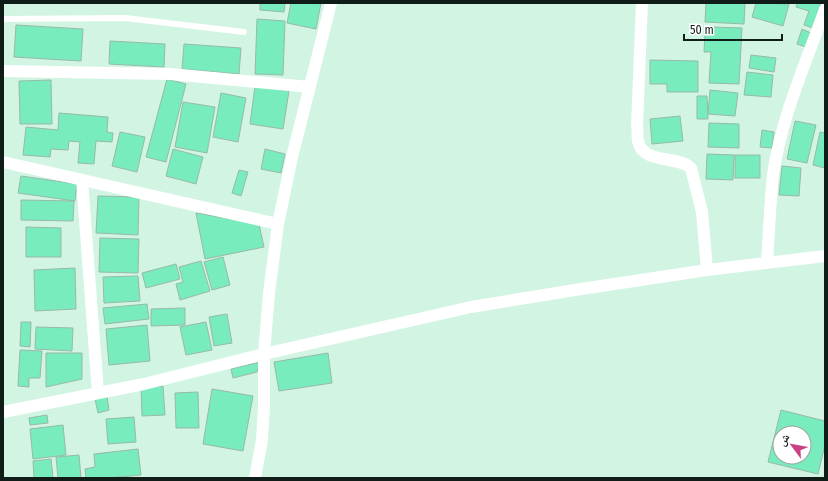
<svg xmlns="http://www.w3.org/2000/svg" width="828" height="481" font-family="'Fira Sans Condensed','Noto Naskh Arabic',sans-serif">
  <rect width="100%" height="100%" fill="#d1f4e3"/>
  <g fill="#78ecbd" stroke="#98b9a9" fill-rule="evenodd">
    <path d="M 260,3 L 285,3 L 284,12 L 260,10 Z"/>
    <path d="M 291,3 L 321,3 L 316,29 L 287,23 Z"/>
    <path d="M 706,3 L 745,3 L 744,24 L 705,22 Z"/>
    <path d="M 756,3 L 789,4 L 783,26 L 752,17 Z"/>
    <path d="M 797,3 L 821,3 L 813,28 L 804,25 L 809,11 L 796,7 Z"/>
    <path d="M 257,19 L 285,21 L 283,75 L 255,74 Z"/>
    <path d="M 16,25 L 83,29 L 81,61 L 14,57 Z"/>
    <path d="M 712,27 L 742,28 L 739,84 L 709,83 L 711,52 L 704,52 L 705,32 L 712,32 Z"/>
    <path d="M 802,29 L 811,33 L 806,47 L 797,44 Z"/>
    <path d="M 110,41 L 165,44 L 164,67 L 109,64 Z"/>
    <path d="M 184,44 L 241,48 L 239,74 L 182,69 Z"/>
    <path d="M 751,55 L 776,58 L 774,72 L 749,68 Z"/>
    <path d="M 650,60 L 698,61 L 698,92 L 667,92 L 667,84 L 650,84 Z"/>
    <path d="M 747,72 L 773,75 L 771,97 L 744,95 Z"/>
    <path d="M 167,79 L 186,84 L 166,162 L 146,157 Z"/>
    <path d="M 51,80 L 52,124 L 20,124 L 19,81 Z"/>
    <path d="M 255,86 L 289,91 L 283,129 L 250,124 Z"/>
    <path d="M 710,90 L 738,93 L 735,116 L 708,114 Z"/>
    <path d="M 221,93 L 246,98 L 238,142 L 213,137 Z"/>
    <path d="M 697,96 L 707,96 L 708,119 L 697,119 Z"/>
    <path d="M 183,102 L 215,107 L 207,153 L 175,147 Z"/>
    <path d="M 59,113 L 108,117 L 107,132 L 113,133 L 112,142 L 96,141 L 94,164 L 78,163 L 80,142 L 69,141 L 68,150 L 51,149 L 50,157 L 23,155 L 26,127 L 58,130 Z"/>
    <path d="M 680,116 L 683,141 L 652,144 L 650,119 Z"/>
    <path d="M 795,121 L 816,125 L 807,163 L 787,159 Z"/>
    <path d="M 709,123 L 739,124 L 739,148 L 708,147 Z"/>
    <path d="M 762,130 L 774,132 L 772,148 L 760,147 Z"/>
    <path d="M 120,132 L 145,137 L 137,172 L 112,166 Z"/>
    <path d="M 820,132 L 825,133 L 825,168 L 813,165 Z"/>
    <path d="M 173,149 L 203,157 L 196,184 L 166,176 Z"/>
    <path d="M 265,149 L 285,154 L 281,173 L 261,169 Z"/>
    <path d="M 707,154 L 734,155 L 733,180 L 706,179 Z"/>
    <rect x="735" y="155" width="25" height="23"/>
    <path d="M 782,166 L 801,168 L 799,196 L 779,195 Z"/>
    <path d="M 239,170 L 248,172 L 241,196 L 232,193 Z"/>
    <path d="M 21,176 L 77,184 L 75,201 L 18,193 Z"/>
    <path d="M 98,196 L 139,197 L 138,235 L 96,233 Z"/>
    <path d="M 21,200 L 74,201 L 73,221 L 21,220 Z"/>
    <path d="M 196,213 L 259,224 L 264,247 L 205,259 Z"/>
    <path d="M 26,227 L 61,228 L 61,257 L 26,257 Z"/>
    <path d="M 100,238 L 139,239 L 138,273 L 99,272 Z"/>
    <path d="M 223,257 L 230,285 L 212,290 L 204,262 Z"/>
    <path d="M 201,261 L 210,291 L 180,300 L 176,284 L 183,282 L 179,267 Z"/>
    <path d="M 176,264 L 180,279 L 146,288 L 142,273 Z"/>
    <path d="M 75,268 L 76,309 L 35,311 L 34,270 Z"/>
    <path d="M 138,276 L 140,301 L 104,303 L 103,277 Z"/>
    <path d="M 147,304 L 149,319 L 105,324 L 103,308 Z"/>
    <path d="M 185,308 L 185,325 L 151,326 L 151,309 Z"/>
    <path d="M 227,314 L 232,343 L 214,346 L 209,317 Z"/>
    <path d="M 21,322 L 31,322 L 30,347 L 20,346 Z"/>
    <path d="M 206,322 L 212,350 L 186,355 L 180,327 Z"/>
    <path d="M 147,325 L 150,361 L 109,365 L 106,329 Z"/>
    <path d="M 36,327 L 73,328 L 72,351 L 35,349 Z"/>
    <path d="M 20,350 L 42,351 L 40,378 L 29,378 L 29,387 L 18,386 Z"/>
    <path d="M 46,353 L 82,353 L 82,379 L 46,387 Z"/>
    <path d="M 328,353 L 332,383 L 279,391 L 274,362 Z"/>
    <path d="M 260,362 L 257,372 L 233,378 L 231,369 Z"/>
    <path d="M 163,386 L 165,415 L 142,416 L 141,387 Z"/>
    <path d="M 212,389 L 253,396 L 243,451 L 203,444 Z"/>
    <path d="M 198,392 L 199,428 L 176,428 L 175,393 Z"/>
    <path d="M 107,396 L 109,410 L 98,413 L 95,399 Z"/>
    <path d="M 781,410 L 825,421 L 825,445 L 818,474 L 768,462 ZM 780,433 L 804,433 L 804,457 L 780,457 Z"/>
    <path d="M 47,415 L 48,423 L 30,425 L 29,418 Z"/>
    <path d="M 134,417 L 136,442 L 108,444 L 106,419 Z"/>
    <path d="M 63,425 L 66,455 L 33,459 L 30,429 Z"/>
    <path d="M 138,449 L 141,475 L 110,478 L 86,478 L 85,469 L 95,467 L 94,454 Z"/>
    <path d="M 79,455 L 81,478 L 58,478 L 56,457 Z"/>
    <path d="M 51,459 L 53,478 L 34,478 L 33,461 Z"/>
  </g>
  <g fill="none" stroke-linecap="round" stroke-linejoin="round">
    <path stroke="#fff" stroke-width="6" d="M 3,19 L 125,18 L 244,32"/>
    <g stroke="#fff" stroke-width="12">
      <path d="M 642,3 L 637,125 C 638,130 637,136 638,141 C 643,165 678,155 691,168 L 702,212 L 707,270"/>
      <path d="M 3,71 L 170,74 L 310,87"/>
      <path d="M 3,162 L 278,224"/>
      <path d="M 82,180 L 98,393"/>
      <path d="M 767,263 C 769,234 770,204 773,175 C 781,118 806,63 825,9"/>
      <path d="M 3,412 L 144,384 L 264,354 L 471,307 L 581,289 L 707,270 L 825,256"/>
      <path d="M 255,478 L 262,440 L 264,407 L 264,354 L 269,293 L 278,224 L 292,157 L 331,3"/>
    </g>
  </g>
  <rect width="828" height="481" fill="none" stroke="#101c17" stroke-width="8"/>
  <g transform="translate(792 445) rotate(302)"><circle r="19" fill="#ffffff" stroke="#9fa4a2"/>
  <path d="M0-3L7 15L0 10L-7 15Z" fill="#c84384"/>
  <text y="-6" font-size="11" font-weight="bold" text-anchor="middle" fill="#101c17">ش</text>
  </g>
  <path d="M684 34v6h98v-6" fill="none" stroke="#101c17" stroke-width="2"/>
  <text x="690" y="34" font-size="12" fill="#101c17" stroke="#ffffff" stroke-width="3" paint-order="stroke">50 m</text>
</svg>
